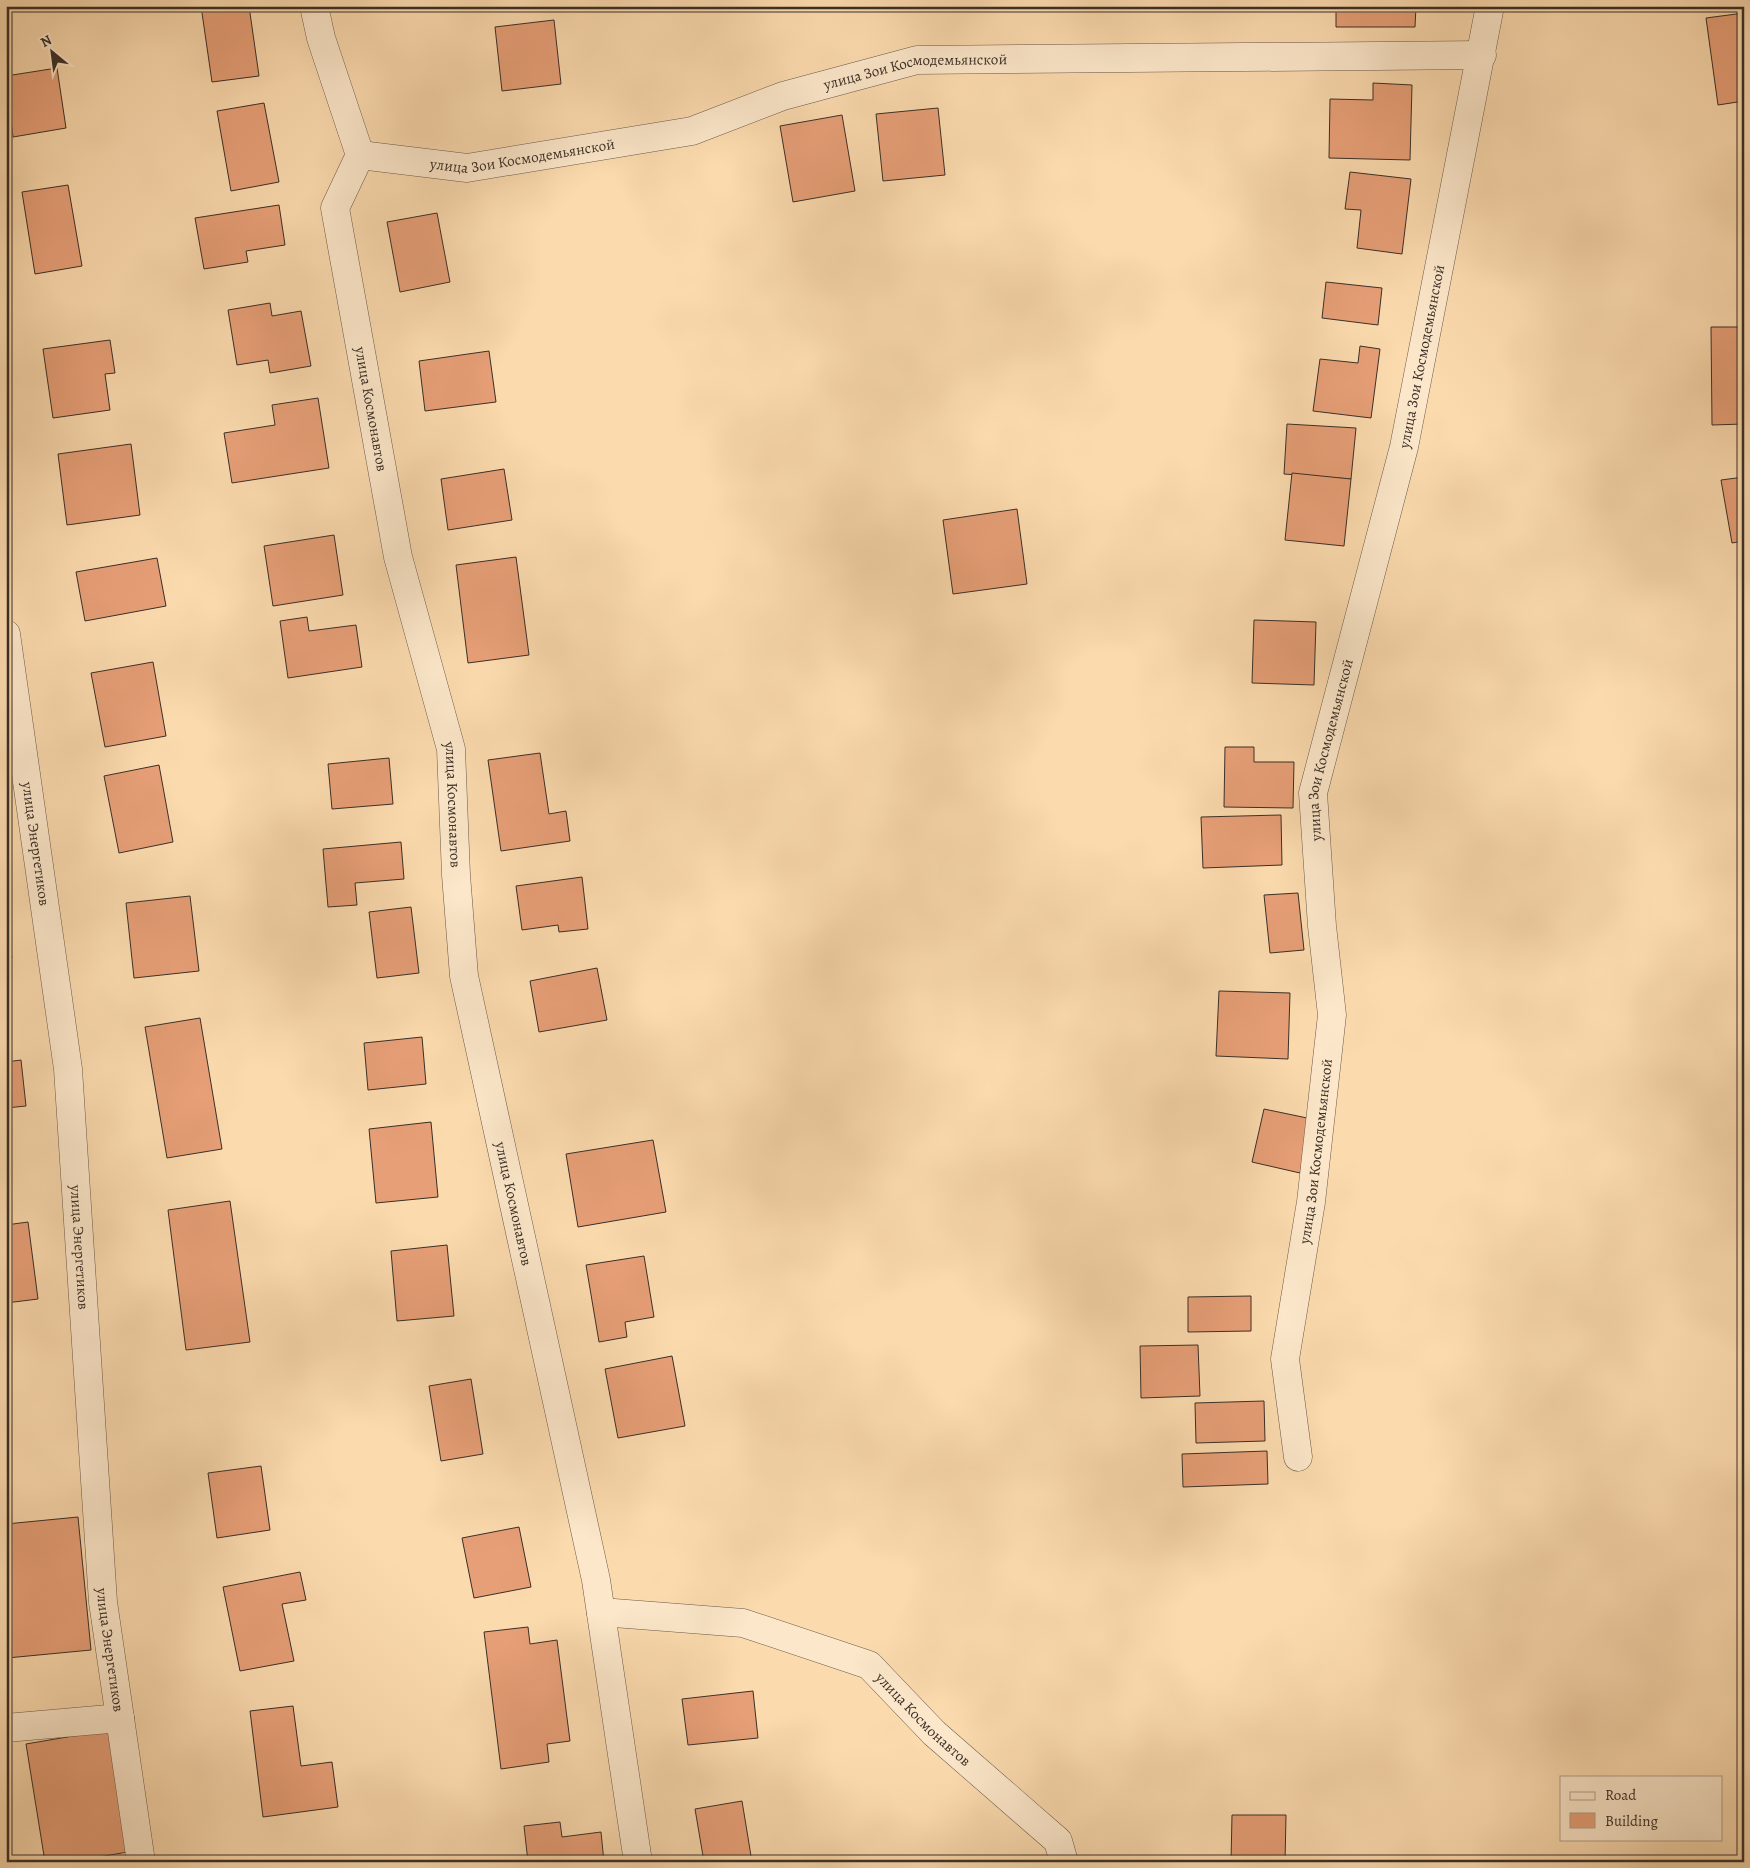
<svg xmlns="http://www.w3.org/2000/svg" width="1750" height="1868" font-family="Alegreya,serif">
  <rect width="100%" height="100%" fill="#fbdaae"/>
  <filter id="stains"><feTurbulence type="fractalNoise" baseFrequency=".004" numOctaves="4"/><feColorMatrix values="0 0 0 0 .2 0 0 0 0 .09 0 0 0 0 .02 0 0 0 .5 -.17"/></filter>
  <radialGradient id="worn" r=".72"><stop offset=".6" stop-color="#630" stop-opacity="0"/><stop offset="1" stop-color="#630" stop-opacity=".3"/></radialGradient>
  <g fill="#e79f77" stroke="#3a2f27">
    <path d="M 201,6 L 249,6 L 259,76 L 212,82 Z"/>
    <path d="M 1336,6 L 1416,6 L 1415,27 L 1336,27 Z"/>
    <path d="M 1744,13 L 1744,101 L 1718,105 L 1706,18 Z"/>
    <path d="M 554,20 L 561,84 L 502,91 L 495,27 Z"/>
    <path d="M 57,68 L 66,128 L 13,137 L 6,76 Z"/>
    <path d="M 1373,83 L 1412,85 L 1410,160 L 1329,158 L 1330,99 L 1373,100 Z"/>
    <path d="M 264,103 L 279,182 L 231,191 L 217,111 Z"/>
    <path d="M 938,108 L 945,175 L 883,181 L 876,114 Z"/>
    <path d="M 842,115 L 855,191 L 793,202 L 780,126 Z"/>
    <path d="M 1350,172 L 1411,179 L 1402,254 L 1357,248 L 1361,210 L 1345,209 Z"/>
    <path d="M 68,185 L 82,266 L 35,274 L 22,192 Z"/>
    <path d="M 279,205 L 285,245 L 246,251 L 248,262 L 204,269 L 195,218 Z"/>
    <path d="M 437,213 L 450,282 L 400,292 L 387,222 Z"/>
    <path d="M 1326,282 L 1382,288 L 1378,325 L 1322,318 Z"/>
    <path d="M 270,303 L 272,316 L 301,311 L 311,366 L 270,373 L 268,360 L 237,365 L 228,310 Z"/>
    <path d="M 1711,327 L 1744,327 L 1744,424 L 1712,425 Z"/>
    <path d="M 110,340 L 115,373 L 105,374 L 110,410 L 53,418 L 43,349 Z"/>
    <path d="M 1360,346 L 1380,349 L 1371,418 L 1313,411 L 1320,359 L 1358,363 Z"/>
    <path d="M 489,351 L 496,402 L 425,411 L 419,361 Z"/>
    <path d="M 318,398 L 329,468 L 232,483 L 224,433 L 275,425 L 272,405 Z"/>
    <path d="M 1287,424 L 1356,428 L 1351,479 L 1284,474 Z"/>
    <path d="M 131,444 L 140,515 L 67,525 L 58,454 Z"/>
    <path d="M 504,469 L 512,520 L 448,530 L 441,479 Z"/>
    <path d="M 1292,473 L 1351,479 L 1344,546 L 1285,540 Z"/>
    <path d="M 1744,477 L 1744,541 L 1732,543 L 1721,480 Z"/>
    <path d="M 1017,509 L 1027,584 L 953,594 L 943,520 Z"/>
    <path d="M 334,535 L 343,595 L 273,606 L 264,546 Z"/>
    <path d="M 516,557 L 529,655 L 468,663 L 456,565 Z"/>
    <path d="M 157,558 L 166,606 L 85,621 L 76,572 Z"/>
    <path d="M 1744,570 L 1744,596 L 1740,571 Z"/>
    <path d="M 307,617 L 309,631 L 356,625 L 362,667 L 288,678 L 280,621 Z"/>
    <path d="M 1254,620 L 1316,622 L 1314,685 L 1252,683 Z"/>
    <path d="M 153,662 L 166,736 L 105,747 L 91,673 Z"/>
    <path d="M 1225,747 L 1254,747 L 1254,762 L 1294,762 L 1293,808 L 1224,807 Z"/>
    <path d="M 540,753 L 549,814 L 566,811 L 570,841 L 501,851 L 488,760 Z"/>
    <path d="M 389,758 L 393,804 L 332,809 L 328,764 Z"/>
    <path d="M 159,765 L 173,842 L 119,853 L 104,776 Z"/>
    <path d="M 1281,815 L 1282,865 L 1203,868 L 1201,817 Z"/>
    <path d="M 401,842 L 404,879 L 355,883 L 357,905 L 328,907 L 323,849 Z"/>
    <path d="M 582,877 L 588,929 L 559,932 L 558,925 L 522,930 L 516,886 Z"/>
    <path d="M 1298,893 L 1304,950 L 1270,953 L 1264,895 Z"/>
    <path d="M 190,896 L 199,971 L 134,978 L 126,903 Z"/>
    <path d="M 411,907 L 419,973 L 377,978 L 369,912 Z"/>
    <path d="M 6,920 L 12,958 L 6,959 Z"/>
    <path d="M 597,968 L 607,1020 L 539,1032 L 530,981 Z"/>
    <path d="M 1219,991 L 1290,993 L 1288,1059 L 1216,1056 Z"/>
    <path d="M 200,1018 L 222,1149 L 167,1158 L 145,1027 Z"/>
    <path d="M 422,1037 L 426,1084 L 368,1090 L 364,1043 Z"/>
    <path d="M 21,1060 L 26,1106 L 6,1108 L 6,1062 Z"/>
    <path d="M 1264,1109 L 1312,1119 L 1300,1173 L 1252,1162 Z"/>
    <path d="M 431,1122 L 438,1197 L 376,1203 L 369,1129 Z"/>
    <path d="M 653,1140 L 666,1212 L 578,1227 L 566,1154 Z"/>
    <path d="M 230,1201 L 250,1342 L 186,1350 L 168,1210 Z"/>
    <path d="M 28,1222 L 38,1299 L 6,1303 L 6,1225 Z"/>
    <path d="M 447,1245 L 454,1316 L 397,1321 L 391,1251 Z"/>
    <path d="M 644,1256 L 654,1317 L 625,1322 L 627,1337 L 599,1342 L 586,1265 Z"/>
    <path d="M 1251,1296 L 1251,1331 L 1188,1332 L 1188,1297 Z"/>
    <path d="M 1198,1345 L 1200,1396 L 1141,1398 L 1140,1346 Z"/>
    <path d="M 672,1356 L 685,1426 L 618,1438 L 605,1369 Z"/>
    <path d="M 471,1379 L 483,1454 L 441,1461 L 429,1386 Z"/>
    <path d="M 1264,1401 L 1265,1441 L 1196,1443 L 1195,1403 Z"/>
    <path d="M 1267,1451 L 1268,1484 L 1183,1487 L 1182,1454 Z"/>
    <path d="M 261,1466 L 270,1530 L 217,1538 L 208,1473 Z"/>
    <path d="M 78,1517 L 91,1650 L 7,1658 L 6,1524 Z"/>
    <path d="M 519,1527 L 531,1587 L 474,1598 L 462,1538 Z"/>
    <path d="M 300,1572 L 306,1600 L 282,1604 L 294,1661 L 240,1671 L 223,1587 Z"/>
    <path d="M 528,1627 L 530,1644 L 557,1640 L 570,1741 L 547,1744 L 549,1762 L 501,1769 L 484,1632 Z"/>
    <path d="M 753,1691 L 758,1738 L 688,1745 L 682,1699 Z"/>
    <path d="M 293,1706 L 301,1766 L 332,1762 L 338,1807 L 263,1817 L 250,1711 Z"/>
    <path d="M 108,1730 L 128,1852 L 68,1862 L 45,1862 L 26,1744 Z"/>
    <path d="M 742,1801 L 752,1862 L 704,1862 L 695,1809 Z"/>
    <path d="M 1232,1815 L 1286,1815 L 1285,1862 L 1231,1862 Z"/>
    <path d="M 560,1822 L 562,1837 L 601,1832 L 604,1862 L 528,1862 L 524,1826 Z"/>
  </g>
  <g fill="none" stroke-linecap="round" stroke-linejoin="round">
    <g stroke="#6a5a49" stroke-width="29">
      <g id="minor">
        <path id="s1" d="M 314,6 L 321,38 L 360,155 L 335,208 L 398,557 L 451,749 L 456,875 L 464,976 L 596,1580 L 638,1862"/>
        <path id="s2" d="M 360,155 L 467,168 L 692,131 L 783,96 L 917,60 L 1482,55"/>
        <path id="s3" d="M 6,634 L 68,1069 L 103,1602 L 141,1862"/>
        <path id="s4" d="M 1298,1457 L 1285,1359 L 1311,1202 L 1332,1015 L 1322,926 L 1313,793 L 1404,447 L 1490,6"/>
        <path id="s5" d="M 601,1612 L 743,1623 L 869,1665 L 934,1733 L 1058,1841 L 1064,1862"/>
        <path d="M 6,1728 L 120,1718"/>
      </g>
    </g>
    <use href="#minor" stroke="#fce7ca" stroke-width="28"/>
  </g>
  <g text-anchor="middle" stroke-width="5" stroke-linejoin="round" paint-order="stroke">
    <g font-size="15" fill="#3a2f27" stroke="#fce7ca">
      <text dy="5" stroke="none"><textPath href="#s2" startOffset="569">улица Зои Космодемьянской</textPath></text>
      <text dy="5" stroke="none"><textPath href="#s2" startOffset="164">улица Зои Космодемьянской</textPath></text>
      <text dy="5" stroke="none"><textPath href="#s4" startOffset="1119">улица Зои Космодемьянской</textPath></text>
      <text dy="5" stroke="none"><textPath href="#s1" startOffset="419">улица Космонавтов</textPath></text>
      <text dy="5" stroke="none"><textPath href="#s4" startOffset="714">улица Зои Космодемьянской</textPath></text>
      <text dy="5" stroke="none"><textPath href="#s1" startOffset="824">улица Космонавтов</textPath></text>
      <text dy="5" stroke="none"><textPath href="#s3" startOffset="212">улица Энергетиков</textPath></text>
      <text dy="5" stroke="none"><textPath href="#s4" startOffset="309">улица Зои Космодемьянской</textPath></text>
      <text dy="5" stroke="none"><textPath href="#s1" startOffset="1229">улица Космонавтов</textPath></text>
      <text dy="5" stroke="none"><textPath href="#s3" startOffset="618">улица Энергетиков</textPath></text>
      <text dy="5" stroke="none"><textPath href="#s3" startOffset="1022">улица Энергетиков</textPath></text>
      <text dy="5" stroke="none"><textPath href="#s5" startOffset="352">улица Космонавтов</textPath></text>
    </g>
  </g>
  <rect width="1750" height="1868" fill="none" stroke="#fbdaae" stroke-width="25"/>
  <rect x="8" y="8" width="1735" height="1853" fill="none" stroke="#3a2f27" stroke-width="2.5"/>
  <rect x="12" y="12" width="1725" height="1843" fill="none" stroke="#3a2f27"/>
  <rect x="1560" y="1776" width="162" height="65" fill="#fce7ca" stroke="#ae9d89"/>
  <rect x="1570" y="1792" width="25" height="8" fill="#fce7ca" stroke="#ae9d89"/>
  <text x="1605" y="1800" font-size="15" fill="#3a2f27">Road</text>
  <rect x="1570" y="1813" width="25" height="15" fill="#e79f77" stroke="#ae9d89"/>
  <text x="1605" y="1826" font-size="15" fill="#3a2f27">Building</text>
  <g transform="translate(52 52) rotate(331)" stroke="#fce7ca" stroke-width="4" paint-order="stroke">
  <path d="M0-4L9 19L0 12L-9 19Z" fill="#3a2f27"/>
  <text y="-8" font-size="14" font-weight="bold" text-anchor="middle" fill="#3a2f27">N</text>
  </g>
  <rect width="100%" height="100%" filter="url(#stains)"/>
  <rect width="100%" height="100%" fill="url(#worn)"/>
</svg>
